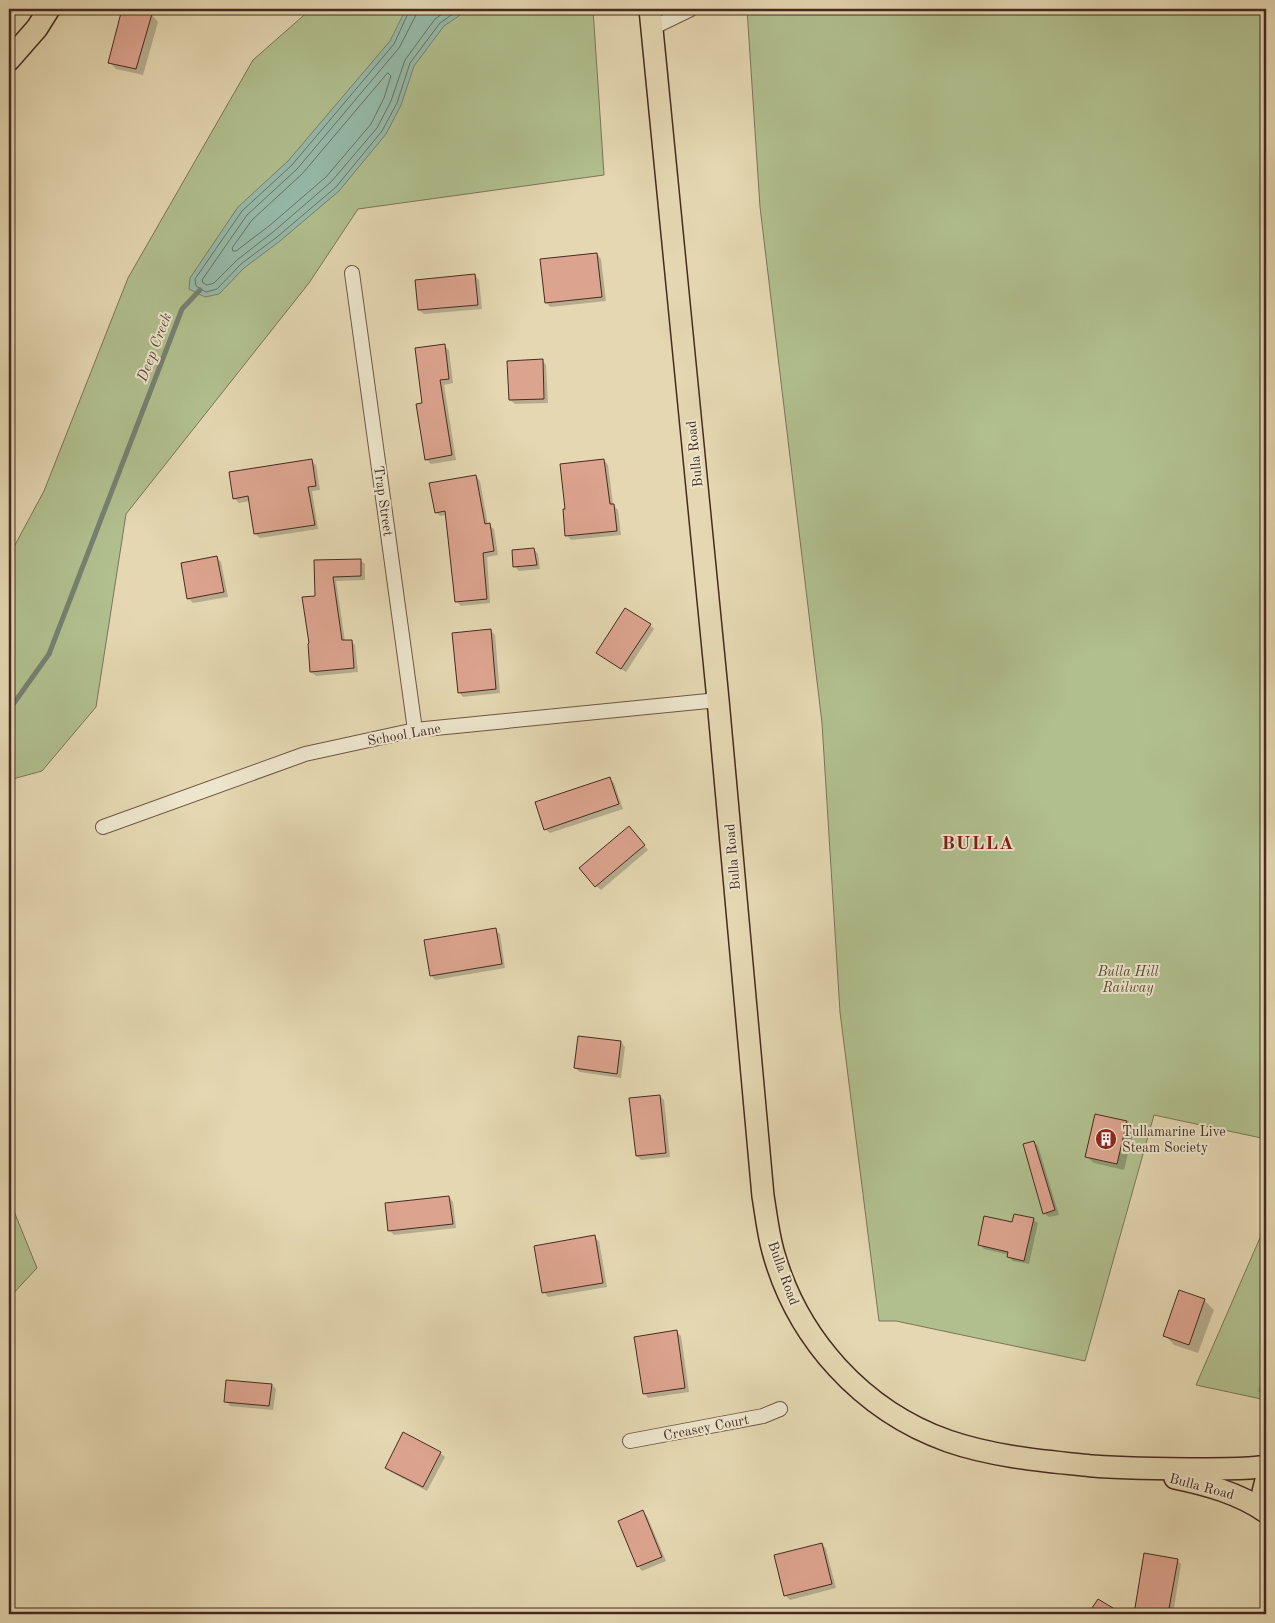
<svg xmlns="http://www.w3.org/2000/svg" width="1275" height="1623" font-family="'Old Standard TT',serif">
  <rect width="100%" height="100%" fill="#e4d7b1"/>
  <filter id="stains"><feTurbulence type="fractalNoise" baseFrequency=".004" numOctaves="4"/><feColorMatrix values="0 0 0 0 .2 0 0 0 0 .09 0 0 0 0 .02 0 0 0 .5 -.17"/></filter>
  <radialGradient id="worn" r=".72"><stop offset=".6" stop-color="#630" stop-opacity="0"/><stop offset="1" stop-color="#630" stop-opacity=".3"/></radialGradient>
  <g fill="#b1bf8e" stroke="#7c7557">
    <path d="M 311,9 L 593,9 L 604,175 L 358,209 L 309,283 L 126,514 L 96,707 L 42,771 L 9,780 L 9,556 L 44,491 L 128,278 L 253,60 Z"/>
    <path d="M 747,9 L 1266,9 L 1266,1139 L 1154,1115 L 1085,1361 L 896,1321 L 879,1321 L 840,1012 L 822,723 L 760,207 Z"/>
    <path d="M 9,1199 L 37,1268 L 9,1298 Z"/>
    <path d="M 1266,1224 L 1266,1400 L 1196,1385 Z"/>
  </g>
  <path fill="#96baa9" stroke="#768172" d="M 406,9 L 469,9 L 444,26 L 414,66 L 401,105 L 386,134 L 339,191 L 280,241 L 244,268 L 219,294 L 205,297 L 189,289 L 190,278 L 238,207 L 288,161 L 390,41 Z"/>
  <g fill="#0003">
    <path d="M 152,15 L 158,22 L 143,75 L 116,69 L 109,62 Z"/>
    <path d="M 597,254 L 601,259 L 606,301 L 550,307 L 546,302 Z"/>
    <path d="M 475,275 L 479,280 L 482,309 L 424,314 L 419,310 Z"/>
    <path d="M 444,346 L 449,350 L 453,383 L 444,385 L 456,460 L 431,464 L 426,459 L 424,404 Z"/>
    <path d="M 542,360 L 546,365 L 548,403 L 515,404 L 510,400 Z"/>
    <path d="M 311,460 L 316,465 L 320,490 L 312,491 L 318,529 L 260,538 L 255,534 L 250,501 L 239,503 L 234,498 Z"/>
    <path d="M 604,460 L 608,465 L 613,505 L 618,510 L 621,535 L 571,540 L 567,536 L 566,510 Z"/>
    <path d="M 476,476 L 480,481 L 488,525 L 494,529 L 498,555 L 487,557 L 490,603 L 461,606 L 456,601 L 447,515 L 440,516 L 436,512 Z"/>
    <path d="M 534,549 L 538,554 L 540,569 L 519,571 L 515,567 Z"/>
    <path d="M 217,558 L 221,562 L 228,597 L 193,603 L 189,599 L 182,564 Z"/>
    <path d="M 360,560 L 365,564 L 365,580 L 336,581 L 345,641 L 351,641 L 355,645 L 358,672 L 316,676 L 311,672 L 316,597 L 316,561 Z"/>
    <path d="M 650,625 L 654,629 L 626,672 L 602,657 Z"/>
    <path d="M 491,631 L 495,635 L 500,693 L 463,697 L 459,692 Z"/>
    <path d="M 609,778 L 614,783 L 623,809 L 550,833 L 545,829 Z"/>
    <path d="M 633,832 L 648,850 L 601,890 L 596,886 Z"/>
    <path d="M 495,930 L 500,934 L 505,968 L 435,980 L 431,975 Z"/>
    <path d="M 621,1042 L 625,1047 L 621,1078 L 580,1072 L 575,1068 Z"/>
    <path d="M 660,1096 L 664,1100 L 670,1157 L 641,1160 L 637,1156 Z"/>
    <path d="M 1127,1123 L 1134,1129 L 1124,1170 L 1094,1163 L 1087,1157 Z"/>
    <path d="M 1034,1142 L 1038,1146 L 1059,1215 L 1049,1217 L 1044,1213 Z"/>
    <path d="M 449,1197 L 453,1202 L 456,1228 L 394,1235 L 389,1230 Z"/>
    <path d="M 1033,1219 L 1038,1223 L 1029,1264 L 1013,1261 L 1009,1257 L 1009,1255 L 984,1249 L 980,1245 L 1013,1223 Z"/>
    <path d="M 594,1237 L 599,1241 L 607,1287 L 548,1297 L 544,1292 Z"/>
    <path d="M 1204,1300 L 1214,1310 L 1198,1353 L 1174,1345 L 1165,1335 Z"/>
    <path d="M 676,1332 L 681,1336 L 689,1392 L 648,1398 L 644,1393 Z"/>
    <path d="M 1266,1368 L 1266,1397 L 1258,1391 Z"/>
    <path d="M 272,1385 L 276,1389 L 273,1410 L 230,1406 L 226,1401 Z"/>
    <path d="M 440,1453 L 445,1457 L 427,1491 L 391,1472 L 386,1468 Z"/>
    <path d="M 643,1512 L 647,1516 L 666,1561 L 642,1571 L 638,1566 Z"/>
    <path d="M 822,1544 L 826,1549 L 836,1588 L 790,1600 L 785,1595 Z"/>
    <path d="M 1145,1555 L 1177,1560 L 1181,1564 L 1173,1614 L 1135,1614 Z"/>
  </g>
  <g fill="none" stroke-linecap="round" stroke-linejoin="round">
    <g stroke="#6e7264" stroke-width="1">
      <path d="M 410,9 L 394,44 L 292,165 L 242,211 L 195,279 L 196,286 L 206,292 L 217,289 L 241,264 L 277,237 L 336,187 L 382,131 L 397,103 L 410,63 L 440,23 L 460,9"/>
      <path d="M 417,9 L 416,15 L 399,48 L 297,169 L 247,215 L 202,280 L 203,283 L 207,285 L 214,283 L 237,260 L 273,232 L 331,182 L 377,128 L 391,101 L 405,60 L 435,19 L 449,9"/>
      <path d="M 388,73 L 391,76 L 384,98 L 371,124 L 326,177 L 269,226 L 236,251 L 233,251 L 232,248 L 252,220 L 302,174 Z"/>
    </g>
    <path stroke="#768172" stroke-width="5" d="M 9,710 L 49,654 L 182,309 L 200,290"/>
  </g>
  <g fill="#dca38e" stroke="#462b20">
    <path d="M 122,9 L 152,14 L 136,69 L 108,63 Z"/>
    <path d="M 597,253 L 602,297 L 545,303 L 540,259 Z"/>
    <path d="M 475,274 L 478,305 L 418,310 L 415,280 Z"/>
    <path d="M 445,344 L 449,379 L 440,380 L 452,455 L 425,460 L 416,404 L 422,403 L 415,348 Z"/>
    <path d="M 543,359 L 544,399 L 509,400 L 507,361 Z"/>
    <path d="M 312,459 L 316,486 L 308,487 L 315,525 L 254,534 L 248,496 L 233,499 L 229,472 Z"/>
    <path d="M 604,459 L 610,504 L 614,504 L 617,531 L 565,536 L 563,509 L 565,509 L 560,464 Z"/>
    <path d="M 476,475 L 485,524 L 490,523 L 494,551 L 483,553 L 487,599 L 455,602 L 445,511 L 435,513 L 429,483 Z"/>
    <path d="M 534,548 L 537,565 L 513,567 L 512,550 Z"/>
    <path d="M 217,556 L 224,592 L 187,599 L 181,563 Z"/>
    <path d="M 361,559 L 361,576 L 333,577 L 342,640 L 352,640 L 354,668 L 310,672 L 308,644 L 309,643 L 302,597 L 315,596 L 314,560 Z"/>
    <path d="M 625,608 L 651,624 L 621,669 L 596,653 Z"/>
    <path d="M 491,629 L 496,689 L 458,693 L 452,633 Z"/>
    <path d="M 610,777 L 619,804 L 544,830 L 535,802 Z"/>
    <path d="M 629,826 L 645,845 L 595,887 L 579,868 Z"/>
    <path d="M 496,928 L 502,964 L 430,976 L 424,940 Z"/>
    <path d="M 578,1036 L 621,1041 L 617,1074 L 574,1068 Z"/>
    <path d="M 660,1095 L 666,1153 L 636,1156 L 629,1098 Z"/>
    <path d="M 1095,1114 L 1127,1121 L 1117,1164 L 1085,1157 Z"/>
    <path d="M 1034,1141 L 1055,1210 L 1043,1214 L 1023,1144 Z"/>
    <path d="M 449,1196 L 453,1224 L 388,1231 L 385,1203 Z"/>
    <path d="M 1014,1214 L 1034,1218 L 1024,1261 L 1007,1257 L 1008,1252 L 978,1245 L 984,1216 L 1012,1222 Z"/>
    <path d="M 595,1235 L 603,1283 L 542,1293 L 534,1246 Z"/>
    <path d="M 1179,1290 L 1205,1299 L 1189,1345 L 1163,1336 Z"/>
    <path d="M 677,1330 L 685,1388 L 643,1394 L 634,1337 Z"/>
    <path d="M 226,1380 L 272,1384 L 269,1406 L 224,1402 Z"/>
    <path d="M 403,1432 L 441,1452 L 423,1487 L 385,1468 Z"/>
    <path d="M 643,1510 L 662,1557 L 637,1567 L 618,1521 Z"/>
    <path d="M 822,1543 L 832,1584 L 784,1596 L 774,1555 Z"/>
    <path d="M 1144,1553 L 1178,1559 L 1168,1614 L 1134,1614 Z"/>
    <path d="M 1098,1599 L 1123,1614 L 1088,1614 Z"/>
  </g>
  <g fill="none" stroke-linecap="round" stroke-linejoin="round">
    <g stroke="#6e5644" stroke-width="16">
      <g id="street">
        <path d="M 652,28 L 691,9"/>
        <path d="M 352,273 L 415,730"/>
        <path d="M 103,827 L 305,754 L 415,730 L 718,700"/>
        <path d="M 630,1441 L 763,1416 L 780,1409"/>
      </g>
    </g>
    <g stroke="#462b20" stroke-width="24">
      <g id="primary">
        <path d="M 650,9 L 718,700 L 763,1196 C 766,1214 768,1233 773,1251 C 797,1339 863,1411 948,1441 C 994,1457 1045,1461 1093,1466 C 1131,1469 1168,1469 1206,1469 C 1227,1468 1246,1470 1266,1466"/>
        <path d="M 9,60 L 37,28 L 49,9"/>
        <path d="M 1175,1478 C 1208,1485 1238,1493 1266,1512"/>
        <path d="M 1266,1480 L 1263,1492 L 1266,1507"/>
      </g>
    </g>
    <use href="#street" stroke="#ede5cc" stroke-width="14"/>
    <use href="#primary" stroke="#e4d7b1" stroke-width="21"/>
  </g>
  <defs>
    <g id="building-disc" transform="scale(1.125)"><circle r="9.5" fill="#8f2418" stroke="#ede5cc"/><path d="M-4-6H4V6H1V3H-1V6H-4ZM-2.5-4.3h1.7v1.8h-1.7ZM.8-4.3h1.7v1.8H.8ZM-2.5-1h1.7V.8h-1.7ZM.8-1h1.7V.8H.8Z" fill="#fff"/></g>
  </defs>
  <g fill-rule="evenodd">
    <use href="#building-disc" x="1106" y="1139"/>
  </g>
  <g text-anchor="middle" stroke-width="4" stroke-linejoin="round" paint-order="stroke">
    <g font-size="14" fill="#462b20" stroke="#ede5cc">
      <text transform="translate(694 454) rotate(-96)" y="5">Bulla Road</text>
      <text transform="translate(384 501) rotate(82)" y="5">Trap Street</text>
      <text transform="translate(404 734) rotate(-10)" y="5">School Lane</text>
      <text transform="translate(732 857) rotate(-95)" y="5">Bulla Road</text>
      <text transform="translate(784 1273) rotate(70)" y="5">Bulla Road</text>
      <text transform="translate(706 1427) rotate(-11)" y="5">Creasey Court</text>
      <text transform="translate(1202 1486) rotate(15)" y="5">Bulla Road</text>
    </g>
    <g font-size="14" font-style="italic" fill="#5b4936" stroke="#ede5cc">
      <text x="1128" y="976">Bulla Hill<tspan x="1128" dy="16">Railway</tspan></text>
    </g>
    <g font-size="14" fill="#462b20" stroke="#ede5cc" text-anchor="start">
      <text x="1122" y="1136">Tullamarine Live<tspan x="1122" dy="16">Steam Society</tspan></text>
    </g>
    <g font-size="15" font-style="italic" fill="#56483b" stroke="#ede5cc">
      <text transform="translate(154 347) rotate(-69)" y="5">Deep Creek</text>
    </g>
    <g font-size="19" font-weight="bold" letter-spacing="1" fill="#7a1f14" stroke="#ede5cc">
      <text x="978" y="849">BULLA</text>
    </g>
  </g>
  <rect width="1275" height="1623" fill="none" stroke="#e4d7b1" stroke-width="30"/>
  <rect x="10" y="10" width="1255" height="1603" fill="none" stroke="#462b20" stroke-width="2.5"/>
  <rect x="15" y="15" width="1245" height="1593" fill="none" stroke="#462b20"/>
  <rect width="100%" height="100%" filter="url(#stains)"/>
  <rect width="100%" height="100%" fill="url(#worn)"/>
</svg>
